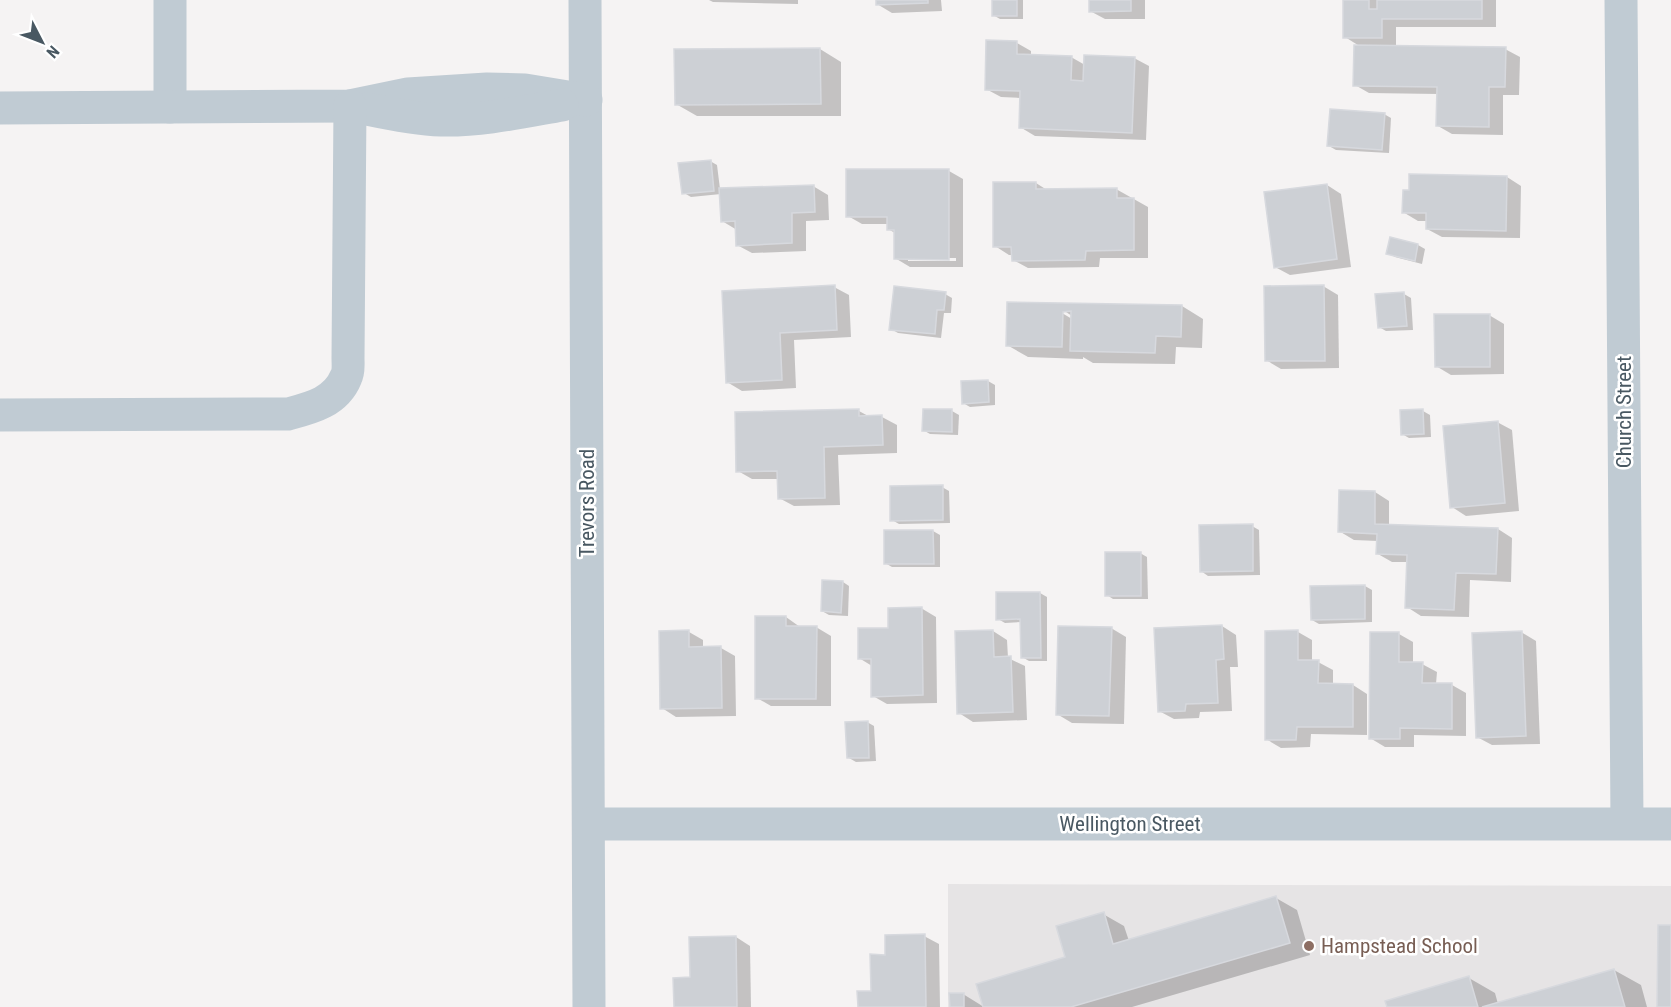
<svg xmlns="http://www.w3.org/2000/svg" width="1671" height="1007" font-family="'Roboto Condensed',sans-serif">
  <rect width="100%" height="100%" fill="#f5f3f3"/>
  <path fill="#e6e4e5" d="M 948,884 L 1671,886 L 1671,1007 L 948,1007 Z"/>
  <g fill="#0003" fill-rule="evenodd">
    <path d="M 709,0 L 798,0 L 798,4 L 713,2 Z"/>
    <path d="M 877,0 L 941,0 L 942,11 L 892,13 L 877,4 Z"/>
    <path d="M 993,0 L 1023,0 L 1023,19 L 1000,19 L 993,15 Z"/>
    <path d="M 1090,0 L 1145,0 L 1145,19 L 1105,19 L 1090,11 Z"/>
    <path d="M 1345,0 L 1496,0 L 1496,27 L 1396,27 L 1396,47 L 1505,49 L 1520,57 L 1519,95 L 1503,95 L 1503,135 L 1452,134 L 1438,126 L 1438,94 L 1369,93 L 1355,85 L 1361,47 L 1345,37 Z"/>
    <path d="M 1017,43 L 1031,51 L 1031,56 L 1071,57 L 1085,65 L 1134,58 L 1149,66 L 1146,140 L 1035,136 L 1020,127 L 1021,98 L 1001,97 L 986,89 Z"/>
    <path d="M 820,49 L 841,62 L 841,116 L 697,116 L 676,104 Z"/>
    <path d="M 1384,114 L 1391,118 L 1389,153 L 1336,150 L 1329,146 Z"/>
    <path d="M 710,161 L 717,165 L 720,189 L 813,186 L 828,195 L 829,220 L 806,221 L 806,251 L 752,253 L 737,245 L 737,230 L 722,221 L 721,194 L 691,197 L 684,193 Z"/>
    <path d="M 949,171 L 963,179 L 963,267 L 910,267 L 895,258 L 895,233 L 888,229 L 888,224 L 862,224 L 848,216 ZM 908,258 L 956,258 L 956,261 L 908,261 Z"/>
    <path d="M 1507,177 L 1521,186 L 1520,238 L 1442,237 L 1427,229 L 1427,221 L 1418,221 L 1403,212 Z"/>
    <path d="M 1036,183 L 1047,190 L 1116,189 L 1148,207 L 1148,258 L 1100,258 L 1099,267 L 1028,268 L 1013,260 L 1013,255 L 1009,255 L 995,246 Z"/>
    <path d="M 1327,185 L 1341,194 L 1351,267 L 1290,275 L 1275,267 Z"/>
    <path d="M 1391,239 L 1418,245 L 1425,249 L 1422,264 L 1395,257 L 1388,253 Z"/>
    <path d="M 1323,286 L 1338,295 L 1339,368 L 1281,369 L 1266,360 Z"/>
    <path d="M 834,287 L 849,295 L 851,337 L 794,340 L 796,388 L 742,391 L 727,382 L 723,293 Z"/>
    <path d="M 945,294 L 952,298 L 951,313 L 944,313 L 941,338 L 898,333 L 891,329 Z"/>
    <path d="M 1404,294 L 1411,298 L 1413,330 L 1386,331 L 1379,327 Z"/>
    <path d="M 1009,303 L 1182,306 L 1203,319 L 1202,348 L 1176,347 L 1175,364 L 1093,363 L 1083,357 L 1083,359 L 1028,357 L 1007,345 ZM 1063,310 L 1072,316 L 1072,319 L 1062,313 Z"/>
    <path d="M 1489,315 L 1504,324 L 1504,374 L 1451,375 L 1436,366 Z"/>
    <path d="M 988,381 L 995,385 L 995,405 L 970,407 L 963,403 Z"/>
    <path d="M 859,411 L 870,417 L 882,417 L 897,425 L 897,453 L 838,455 L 840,505 L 794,506 L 779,498 L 779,479 L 752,479 L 738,471 Z"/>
    <path d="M 952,411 L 959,415 L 958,435 L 930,434 L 923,430 Z"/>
    <path d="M 1423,411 L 1430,415 L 1431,437 L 1409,438 L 1402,434 Z"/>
    <path d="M 1497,422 L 1512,430 L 1519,511 L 1466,516 L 1452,507 Z"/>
    <path d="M 942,487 L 949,491 L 950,523 L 899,524 L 892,520 Z"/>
    <path d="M 1375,492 L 1389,501 L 1389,526 L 1498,529 L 1512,538 L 1511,582 L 1470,580 L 1469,617 L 1421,616 L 1407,607 L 1408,562 L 1392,562 L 1378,554 L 1378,541 L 1354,540 L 1339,531 Z"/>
    <path d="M 1252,526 L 1259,530 L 1260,575 L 1208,576 L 1201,571 Z"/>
    <path d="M 933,531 L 940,535 L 940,567 L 892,567 L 885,563 Z"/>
    <path d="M 1140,553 L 1147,557 L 1148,599 L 1113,599 L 1107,595 Z"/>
    <path d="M 843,582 L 849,586 L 848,616 L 829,615 L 822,611 Z"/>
    <path d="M 1365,586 L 1372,590 L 1372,622 L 1319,624 L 1312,620 Z"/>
    <path d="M 1040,593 L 1047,597 L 1047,661 L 1029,661 L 1022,657 L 1022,622 L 1005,623 L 998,619 Z"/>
    <path d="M 921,608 L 936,617 L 937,703 L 887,704 L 873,696 L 872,666 L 859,658 L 890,630 Z"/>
    <path d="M 786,617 L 800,627 L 816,627 L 831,636 L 831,706 L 771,706 L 757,698 Z"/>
    <path d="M 1222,626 L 1236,635 L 1238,667 L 1230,667 L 1232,711 L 1200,712 L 1199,718 L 1174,719 L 1159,711 Z"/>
    <path d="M 1111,628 L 1126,637 L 1124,724 L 1072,723 L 1057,714 Z"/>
    <path d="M 993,631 L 1007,640 L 1008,658 L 1025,666 L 1027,720 L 973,722 L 959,713 Z"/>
    <path d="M 689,632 L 703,640 L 703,648 L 721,648 L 735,656 L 736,716 L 676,717 L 662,708 Z"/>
    <path d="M 1298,632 L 1312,640 L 1312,662 L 1318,662 L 1333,670 L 1333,685 L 1353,685 L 1367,694 L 1367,735 L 1311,734 L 1310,747 L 1281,748 L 1266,739 Z"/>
    <path d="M 1521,632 L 1536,641 L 1540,744 L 1492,745 L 1477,737 Z"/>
    <path d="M 1399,634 L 1413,642 L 1413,664 L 1422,664 L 1437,672 L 1436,684 L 1452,685 L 1466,693 L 1466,736 L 1414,735 L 1414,747 L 1385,747 L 1370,738 Z"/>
    <path d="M 867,722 L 874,726 L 876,761 L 856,762 L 849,758 Z"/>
    <path d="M 1276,898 L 1297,910 L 1310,955 L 1132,1007 L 951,1007 L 963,994 L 984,1007 L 1067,958 L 1103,914 L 1124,926 L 1129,941 Z"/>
    <path d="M 924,936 L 939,944 L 940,1007 L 859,1007 L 872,993 L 886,956 Z"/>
    <path d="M 736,937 L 750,946 L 751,1007 L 675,1007 L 691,979 Z"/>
    <path d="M 1614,970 L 1641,985 L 1647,1007 L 1388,1007 L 1469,978 L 1495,993 L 1498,1004 Z"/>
  </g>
  <g fill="#cdd0d5" stroke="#d7d9de" stroke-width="1.5">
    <path d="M 876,0 L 928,0 L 928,3 L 876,5 Z"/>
    <rect x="992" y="0" width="25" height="16"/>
    <path d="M 1089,0 L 1131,0 L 1131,11 L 1089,12 Z"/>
    <path d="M 1343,0 L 1369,0 L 1369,9 L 1377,9 L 1377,0 L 1482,0 L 1482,19 L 1382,19 L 1382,38 L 1343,38 Z"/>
    <path d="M 986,40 L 1017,41 L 1017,54 L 1072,56 L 1071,80 L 1083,81 L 1084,55 L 1135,57 L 1132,133 L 1019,128 L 1020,91 L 985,90 Z"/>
    <path d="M 1354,45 L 1506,47 L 1505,87 L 1489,87 L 1489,127 L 1436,126 L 1437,87 L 1353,86 Z"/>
    <path d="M 820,48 L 821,104 L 675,105 L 674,49 Z"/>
    <path d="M 1330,109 L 1385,113 L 1382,150 L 1327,146 Z"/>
    <path d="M 711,160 L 714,191 L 682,194 L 678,163 Z"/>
    <path d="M 846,169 L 949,169 L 949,260 L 894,259 L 894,230 L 887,230 L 887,217 L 846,217 Z"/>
    <path d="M 1409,174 L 1507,176 L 1506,231 L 1426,229 L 1426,213 L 1402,213 L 1403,190 L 1409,190 Z"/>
    <path d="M 993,182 L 1036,182 L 1036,189 L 1117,188 L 1117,198 L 1134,198 L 1134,250 L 1086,251 L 1085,260 L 1012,261 L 1011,247 L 993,247 Z"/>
    <path d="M 1327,184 L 1337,259 L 1274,268 L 1264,192 Z"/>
    <path d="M 814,185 L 815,212 L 792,213 L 792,243 L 736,246 L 735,221 L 721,222 L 719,188 Z"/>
    <path d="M 1390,237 L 1418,244 L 1415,261 L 1386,254 Z"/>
    <path d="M 835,285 L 837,330 L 780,333 L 782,380 L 726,383 L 722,291 Z"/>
    <path d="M 1324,285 L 1325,361 L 1265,361 L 1264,286 Z"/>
    <path d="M 894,286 L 946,292 L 944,310 L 937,310 L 935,334 L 889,330 Z"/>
    <path d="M 1404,292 L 1407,326 L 1378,328 L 1375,294 Z"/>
    <path d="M 1007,302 L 1182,305 L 1181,337 L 1156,336 L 1155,353 L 1070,351 L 1071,311 L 1063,312 L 1062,347 L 1006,346 Z"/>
    <path d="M 1434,314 L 1490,314 L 1490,367 L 1435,367 Z"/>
    <path d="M 988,380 L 989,402 L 962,404 L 961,381 Z"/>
    <path d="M 859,409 L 859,416 L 882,415 L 883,445 L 824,447 L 825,498 L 778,499 L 777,471 L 736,472 L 735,412 Z"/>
    <path d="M 923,409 L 952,409 L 952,432 L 922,431 Z"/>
    <path d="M 1423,409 L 1424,434 L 1401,435 L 1400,410 Z"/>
    <path d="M 1498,421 L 1505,503 L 1450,508 L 1443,426 Z"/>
    <path d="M 943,485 L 943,520 L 890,521 L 890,486 Z"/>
    <path d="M 1339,490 L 1375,491 L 1375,524 L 1498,528 L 1496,574 L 1456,573 L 1454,610 L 1405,608 L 1407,555 L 1376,554 L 1377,534 L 1338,532 Z"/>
    <path d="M 1253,524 L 1253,571 L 1200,572 L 1199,525 Z"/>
    <path d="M 884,530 L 933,530 L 934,564 L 884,564 Z"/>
    <rect x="1105" y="552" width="36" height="44"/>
    <path d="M 822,580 L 843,581 L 841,613 L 821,611 Z"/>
    <path d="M 1365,585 L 1365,619 L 1311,620 L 1310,586 Z"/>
    <path d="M 996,592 L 1040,592 L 1041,658 L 1021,658 L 1020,619 L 996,620 Z"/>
    <path d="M 922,607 L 923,695 L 871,697 L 871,659 L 858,659 L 858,628 L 888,628 L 888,608 Z"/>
    <path d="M 755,616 L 786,616 L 786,626 L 817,626 L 816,699 L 755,699 Z"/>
    <path d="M 1222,625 L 1224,659 L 1216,660 L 1218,703 L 1186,704 L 1185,711 L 1158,712 L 1154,628 Z"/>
    <path d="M 1058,626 L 1112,627 L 1109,716 L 1056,715 Z"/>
    <path d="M 689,630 L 689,647 L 721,646 L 722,708 L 660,709 L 659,631 Z"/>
    <path d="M 993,630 L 994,657 L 1011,656 L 1013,712 L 957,714 L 955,631 Z"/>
    <path d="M 1298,630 L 1298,660 L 1319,660 L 1318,683 L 1353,684 L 1353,727 L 1297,727 L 1296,740 L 1265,740 L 1265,631 Z"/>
    <path d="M 1522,631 L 1526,736 L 1476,738 L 1472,633 Z"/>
    <path d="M 1370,632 L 1399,632 L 1399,662 L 1423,662 L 1422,683 L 1452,683 L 1452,729 L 1400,728 L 1400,739 L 1369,739 Z"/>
    <path d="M 868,721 L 869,758 L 847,758 L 845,722 Z"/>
    <path d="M 1276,896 L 1290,943 L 1071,1007 L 983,1007 L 976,984 L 1065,957 L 1056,926 L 1104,912 L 1113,944 Z"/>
    <path d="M 1658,925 L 1671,925 L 1671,1007 L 1657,1007 Z"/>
    <path d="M 925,934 L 926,1007 L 858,1007 L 857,991 L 871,991 L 870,954 L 885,955 L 885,935 Z"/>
    <path d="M 736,936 L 737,1007 L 674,1007 L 673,978 L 690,977 L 689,937 Z"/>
    <path d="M 1614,969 L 1625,1007 L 1482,1007 Z"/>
    <path d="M 1469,976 L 1478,1007 L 1387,1007 L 1385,1001 Z"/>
    <path d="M 949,993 L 964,993 L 964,1007 L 950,1007 Z"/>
  </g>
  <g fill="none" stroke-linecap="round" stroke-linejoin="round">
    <g stroke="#c0cbd3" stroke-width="33">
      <path d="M 585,0 L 589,1007"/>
      <path d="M 1621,0 L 1627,823"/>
      <path d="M 170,107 L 170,0"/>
      <path d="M 0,108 L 350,106 L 408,94 L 487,89 L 525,90 L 586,100"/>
      <path d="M 367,109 C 391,114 416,119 441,120 C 481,121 522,112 562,105"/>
      <path d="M 0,415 L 288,414 C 311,408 336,402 346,377 C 349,372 348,364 348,358 L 350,106"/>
      <path d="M 589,824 L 1671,824"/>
    </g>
  </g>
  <circle fill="#8d6e63" stroke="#fff" stroke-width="2" cx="1309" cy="946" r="6"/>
  <g text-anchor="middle" stroke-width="5" stroke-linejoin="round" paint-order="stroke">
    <g font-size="21" fill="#495862" stroke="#fff">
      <text transform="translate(1624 412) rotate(-90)" y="7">Church Street</text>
      <text transform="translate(587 503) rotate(-90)" y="7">Trevors Road</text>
      <text x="1130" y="831">Wellington Street</text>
    </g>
    <g font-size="21" fill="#785e54" stroke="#fff" text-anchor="start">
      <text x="1321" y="953">Hampstead School</text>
    </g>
  </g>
  <g transform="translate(42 42) rotate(132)" stroke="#ffffff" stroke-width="4.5" paint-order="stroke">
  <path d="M0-4.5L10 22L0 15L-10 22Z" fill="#495862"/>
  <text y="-9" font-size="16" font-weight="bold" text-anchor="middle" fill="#495862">N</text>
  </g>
</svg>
